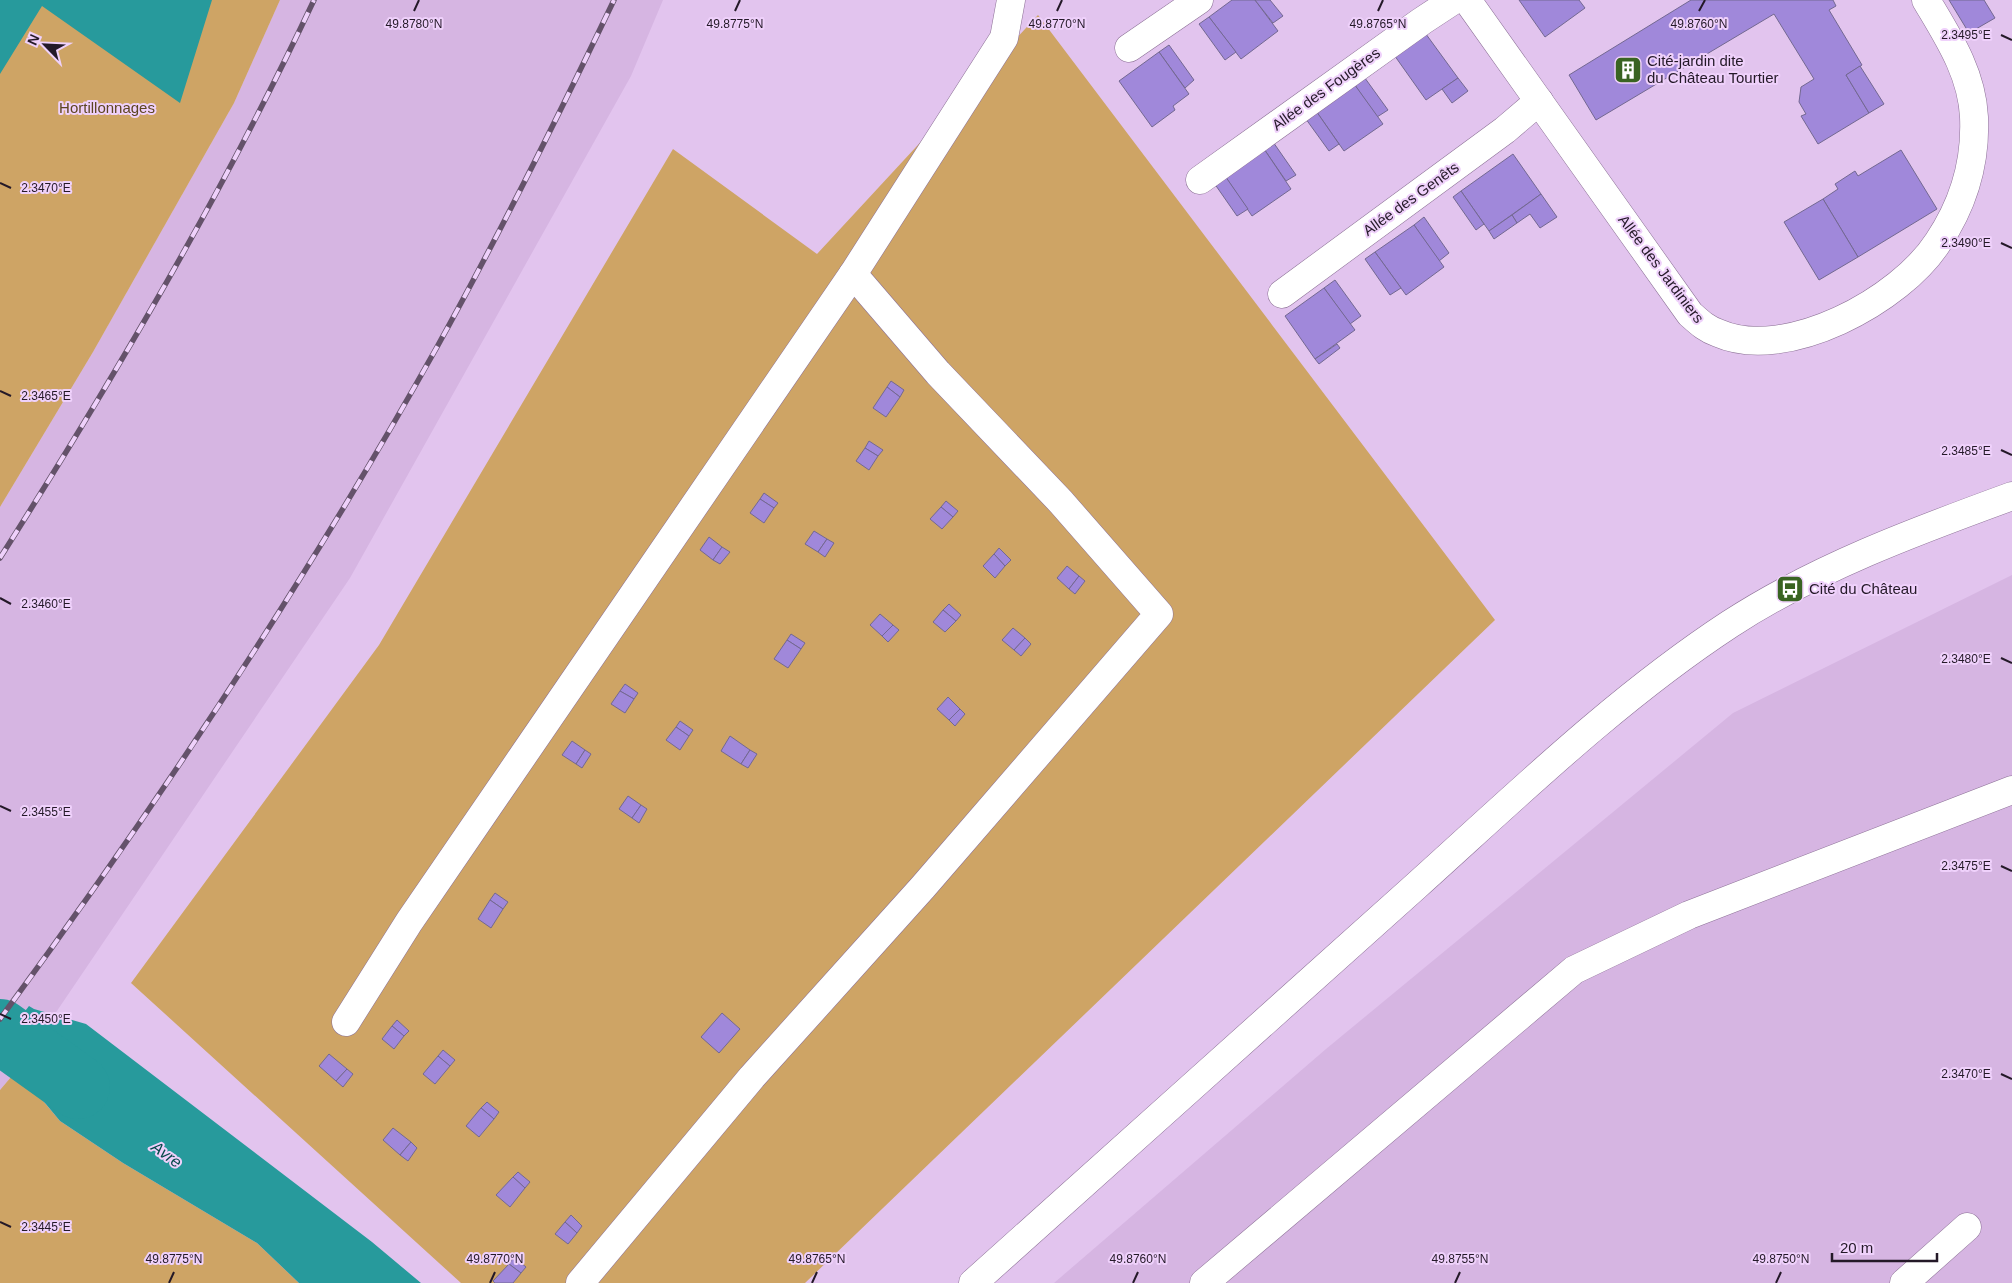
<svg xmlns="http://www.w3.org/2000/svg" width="2012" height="1283" font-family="Helvetica,sans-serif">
  <rect width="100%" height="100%" fill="#e2c4ee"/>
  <g fill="#d6b5e2">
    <path d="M 280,0 L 663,0 L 631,76 L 350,578 L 17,1070 L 0,1090 L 0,507 L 93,352 L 234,103 Z"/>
    <path d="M 2012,575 L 2012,1283 L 1054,1283 L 1326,1049 L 1733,713 Z"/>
  </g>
  <g fill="#cea465">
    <path d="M 0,0 L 280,0 L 234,103 L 93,352 L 0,507 Z"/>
    <path d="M 1038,15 L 1495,620 L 805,1283 L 461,1283 L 131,983 L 379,645 L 673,149 L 817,254 Z"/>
    <path d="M 17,1070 L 60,1121 L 123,1163 L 257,1243 L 299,1283 L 0,1283 L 0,1090 Z"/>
  </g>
  <g fill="#279a9c">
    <path d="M 0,0 L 212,0 L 180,103 L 42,6 L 0,74 Z"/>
    <path d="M 29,1006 L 34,1009 L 86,1024 L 372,1242 L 421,1283 L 299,1283 L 257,1243 L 123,1163 L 60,1121 L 0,1049 L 0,1044 Z"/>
  </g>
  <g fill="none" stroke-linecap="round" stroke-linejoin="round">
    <path stroke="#279a9c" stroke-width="64" d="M 0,1031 L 78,1087"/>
  </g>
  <g fill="#a088da" stroke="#736891">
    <path d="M 1232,0 L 1255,0 L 1278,31 L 1241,59 L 1209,17 Z"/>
    <path d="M 1255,0 L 1270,0 L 1283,16 L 1273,23 Z"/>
    <path d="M 1519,0 L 1579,0 L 1585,8 L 1545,37 Z"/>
    <path d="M 1691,0 L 1833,0 L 1836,6 L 1829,10 L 1862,65 L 1846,75 L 1869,113 L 1818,144 L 1801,116 L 1806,114 L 1799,102 L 1801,87 L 1814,79 L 1774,14 L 1596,120 L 1569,75 Z"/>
    <path d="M 1949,0 L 1984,0 L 1995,18 L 1969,33 Z"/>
    <path d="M 1209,17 L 1236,52 L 1225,60 L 1199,24 Z"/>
    <path d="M 1423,30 L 1458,78 L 1426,100 L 1392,52 Z"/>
    <path d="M 1169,45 L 1194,80 L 1185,88 L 1159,52 Z"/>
    <path d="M 1159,52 L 1189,94 L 1173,106 L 1175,110 L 1152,127 L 1119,81 Z"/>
    <path d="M 1860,66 L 1884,104 L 1869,113 L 1846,75 Z"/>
    <path d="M 1362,74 L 1388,110 L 1377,117 L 1352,81 Z"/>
    <path d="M 1458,78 L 1468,91 L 1452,103 L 1442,89 Z"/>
    <path d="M 1352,81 L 1383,124 L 1344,151 L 1314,108 Z"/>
    <path d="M 1314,108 L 1339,144 L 1329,151 L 1303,115 Z"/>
    <path d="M 1271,139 L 1296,175 L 1286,181 L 1262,146 Z"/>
    <path d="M 1262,146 L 1291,189 L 1252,216 L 1223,173 Z"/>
    <path d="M 1901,150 L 1937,209 L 1858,257 L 1823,199 L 1838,189 L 1835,184 L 1855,171 L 1858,176 Z"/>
    <path d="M 1513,154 L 1541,194 L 1489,231 L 1461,191 Z"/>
    <path d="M 1223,173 L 1248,209 L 1237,216 L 1212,180 Z"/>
    <path d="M 1461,191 L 1484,224 L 1476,230 L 1453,197 Z"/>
    <path d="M 1541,194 L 1557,217 L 1540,228 L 1530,214 L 1517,223 L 1512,215 Z"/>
    <path d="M 1823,199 L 1858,257 L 1819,280 L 1784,222 Z"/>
    <path d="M 1512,215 L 1517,223 L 1494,239 L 1489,231 Z"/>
    <path d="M 1424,217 L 1449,253 L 1439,261 L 1414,225 Z"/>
    <path d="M 1414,225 L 1444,267 L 1406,295 L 1375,252 Z"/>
    <path d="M 1375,252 L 1401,288 L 1390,295 L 1365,259 Z"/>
    <path d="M 1335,280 L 1361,316 L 1350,324 L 1324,288 Z"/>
    <path d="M 1324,288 L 1355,330 L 1315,359 L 1285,316 Z"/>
    <path d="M 1337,344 L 1340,348 L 1319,364 L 1315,359 Z"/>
    <path d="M 891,381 L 904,390 L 900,397 L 887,387 Z"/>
    <path d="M 887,387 L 900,397 L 886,417 L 873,408 Z"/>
    <path d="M 869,441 L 883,450 L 878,456 L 865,448 Z"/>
    <path d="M 865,448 L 878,456 L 869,470 L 856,461 Z"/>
    <path d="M 764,493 L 778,503 L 774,508 L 760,499 Z"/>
    <path d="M 760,499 L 774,508 L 764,523 L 750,513 Z"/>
    <path d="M 946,501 L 958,511 L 953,517 L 941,507 Z"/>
    <path d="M 941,507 L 953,517 L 942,529 L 930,519 Z"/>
    <path d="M 814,531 L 827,539 L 818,552 L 805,544 Z"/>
    <path d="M 709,537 L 722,547 L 713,560 L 700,550 Z"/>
    <path d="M 827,539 L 834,543 L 825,557 L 818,552 Z"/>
    <path d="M 722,547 L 730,552 L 720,564 L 713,560 Z"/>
    <path d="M 999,548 L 1011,560 L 1005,566 L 994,554 Z"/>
    <path d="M 994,554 L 1005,566 L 995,578 L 983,566 Z"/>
    <path d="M 1067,566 L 1079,576 L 1069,589 L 1057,578 Z"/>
    <path d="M 1079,576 L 1085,581 L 1075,594 L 1069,589 Z"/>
    <path d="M 949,604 L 961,615 L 956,621 L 943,610 Z"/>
    <path d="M 943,610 L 956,621 L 945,632 L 933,622 Z"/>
    <path d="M 880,614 L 893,625 L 882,636 L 870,625 Z"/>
    <path d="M 893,625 L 899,630 L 888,642 L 882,636 Z"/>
    <path d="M 1013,628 L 1025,638 L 1014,650 L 1002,640 Z"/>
    <path d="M 791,634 L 805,643 L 801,649 L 787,640 Z"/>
    <path d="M 1025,638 L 1031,644 L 1021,656 L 1014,650 Z"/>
    <path d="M 787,640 L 801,649 L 788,668 L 774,659 Z"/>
    <path d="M 625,684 L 638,693 L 634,699 L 620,691 Z"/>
    <path d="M 620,691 L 634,699 L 625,713 L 611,704 Z"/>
    <path d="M 948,697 L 960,709 L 949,720 L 937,709 Z"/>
    <path d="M 960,709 L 965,714 L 955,726 L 949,720 Z"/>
    <path d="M 680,721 L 693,730 L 689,736 L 676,727 Z"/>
    <path d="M 676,727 L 689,736 L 680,750 L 666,740 Z"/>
    <path d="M 730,736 L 750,750 L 741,764 L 721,751 Z"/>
    <path d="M 572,741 L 585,750 L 576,764 L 562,755 Z"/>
    <path d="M 585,750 L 591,754 L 582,768 L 576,764 Z"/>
    <path d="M 750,750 L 757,754 L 748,768 L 741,764 Z"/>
    <path d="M 628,796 L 641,805 L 632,818 L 619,809 Z"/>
    <path d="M 641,805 L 647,809 L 639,823 L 632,818 Z"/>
    <path d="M 495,893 L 508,902 L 503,909 L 490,900 Z"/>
    <path d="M 490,900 L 503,909 L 491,928 L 478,919 Z"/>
    <path d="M 722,1013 L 740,1029 L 719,1053 L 701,1037 Z"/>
    <path d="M 397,1020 L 409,1031 L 404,1036 L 392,1026 Z"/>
    <path d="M 392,1026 L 404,1036 L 394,1049 L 382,1039 Z"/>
    <path d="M 443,1050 L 455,1060 L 450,1066 L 438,1056 Z"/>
    <path d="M 329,1054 L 347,1069 L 336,1081 L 319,1066 Z"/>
    <path d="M 438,1056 L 450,1066 L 435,1084 L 423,1074 Z"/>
    <path d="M 347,1069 L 353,1074 L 343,1087 L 336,1081 Z"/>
    <path d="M 487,1102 L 499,1112 L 494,1119 L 481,1108 Z"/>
    <path d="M 481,1108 L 494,1119 L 479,1137 L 466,1126 Z"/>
    <path d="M 393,1128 L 411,1142 L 400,1155 L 383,1140 Z"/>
    <path d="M 411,1142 L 417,1148 L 408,1161 L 400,1155 Z"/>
    <path d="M 518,1172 L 530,1182 L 525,1188 L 513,1177 Z"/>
    <path d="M 513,1177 L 525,1188 L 510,1207 L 496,1195 Z"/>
    <path d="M 571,1215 L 582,1226 L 577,1233 L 565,1222 Z"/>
    <path d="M 565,1222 L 577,1233 L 568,1244 L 555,1234 Z"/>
    <path d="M 514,1257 L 526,1267 L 521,1273 L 509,1264 Z"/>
    <path d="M 509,1264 L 521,1273 L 513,1283 L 495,1283 L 493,1281 Z"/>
  </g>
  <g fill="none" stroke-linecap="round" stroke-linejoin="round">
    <g stroke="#8c7196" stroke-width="29">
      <g id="minor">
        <path d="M 1467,0 L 1690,314 C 1699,322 1706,329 1718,333 C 1786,363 1901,300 1938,242 C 1963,205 1976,162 1974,117 C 1972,73 1948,37 1926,0"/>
        <path d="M 1129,48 L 1199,0"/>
        <path d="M 1200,180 L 1422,21 L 1454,0"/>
        <path d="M 1282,294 L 1505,130 L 1539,101"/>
        <path d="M 346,1022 L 409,922 L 853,274 L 1004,38 L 1011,0"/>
        <path d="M 580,1283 L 752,1077 L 923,887 L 1159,614 L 1061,502 L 938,373 L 853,274"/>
        <path d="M 1204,1283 L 1574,970 L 1689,915 L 2012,790"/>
        <path d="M 1904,1283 L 1967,1227"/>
      </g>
    </g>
    <g stroke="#8c7196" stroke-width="29">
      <path id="major" d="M 973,1283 C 1121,1151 1268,1018 1416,886 C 1516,796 1617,698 1730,624 C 1816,568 1916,531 2012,496"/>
    </g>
    <use href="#minor" stroke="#fff" stroke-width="28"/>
    <use href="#major" stroke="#fff" stroke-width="28"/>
    <g stroke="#64526a" stroke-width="5.5">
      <g id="rail">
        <path d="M 0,558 C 114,378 223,193 314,0"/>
        <path d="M 0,1019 C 158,804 307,580 437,347 C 500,233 558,117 614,0"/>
      </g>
    </g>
    <use href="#rail" stroke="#efd1fb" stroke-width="4" stroke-dasharray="11" stroke-linecap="butt"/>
  </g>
  <path fill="none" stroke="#241928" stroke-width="2" d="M 414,11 L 419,0M 735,11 L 740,0M 1057,11 L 1062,0M 1378,11 L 1383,0M 1699,11 L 1705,0M 2001,35 L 2012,40M 0,183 L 11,188M 2001,243 L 2012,248M 0,391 L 11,396M 2001,450 L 2012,455M 0,598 L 11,604M 2001,658 L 2012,663M 0,806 L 11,811M 2001,866 L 2012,871M 0,1014 L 11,1019M 2001,1074 L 2012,1079M 0,1222 L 11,1227M 169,1283 L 174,1272M 490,1283 L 495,1272M 812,1283 L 817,1272M 1133,1283 L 1138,1272M 1455,1283 L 1460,1272M 1776,1283 L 1781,1272"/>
  <defs>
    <g id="building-square" transform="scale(1.4375)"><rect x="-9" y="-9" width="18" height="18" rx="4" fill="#396422" stroke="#efd1fb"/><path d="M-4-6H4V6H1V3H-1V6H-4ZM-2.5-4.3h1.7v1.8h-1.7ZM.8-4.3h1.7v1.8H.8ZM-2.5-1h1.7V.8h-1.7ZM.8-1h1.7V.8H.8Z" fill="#fff"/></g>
    <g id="bus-square" transform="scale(1.4375)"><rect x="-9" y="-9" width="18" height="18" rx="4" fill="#396422" stroke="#efd1fb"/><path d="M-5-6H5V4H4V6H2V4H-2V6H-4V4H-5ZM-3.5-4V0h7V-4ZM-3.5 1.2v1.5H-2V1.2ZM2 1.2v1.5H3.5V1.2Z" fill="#fff"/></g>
  </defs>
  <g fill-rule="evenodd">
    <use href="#building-square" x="1628" y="70"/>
    <use href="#bus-square" x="1790" y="589"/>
  </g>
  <g text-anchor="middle" stroke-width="4" stroke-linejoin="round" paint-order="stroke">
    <g font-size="15" fill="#241928" stroke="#efd1fb" text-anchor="start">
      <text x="1647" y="66">Cité-jardin dite<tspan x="1647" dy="17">du Château Tourtier</tspan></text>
      <text x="1809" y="594">Cité du Château</text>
    </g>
    <g font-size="15" fill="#241928" stroke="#efd1fb">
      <text transform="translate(1326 89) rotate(-36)" y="5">Allée des Fougères</text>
      <text transform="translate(1411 199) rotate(-36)" y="5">Allée des Genêts</text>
      <text transform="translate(1661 269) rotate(53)" y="5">Allée des Jardiniers</text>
    </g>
    <g font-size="15" fill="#5c4521" stroke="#efd1fb">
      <text x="107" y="113">Hortillonnages</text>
    </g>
    <g font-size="16" font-style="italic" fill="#044849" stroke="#efd1fb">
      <text transform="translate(167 1154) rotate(36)" y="6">Avre</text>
    </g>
  </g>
  <g font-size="12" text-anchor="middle" fill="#241928" stroke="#efd1fb" stroke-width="4" stroke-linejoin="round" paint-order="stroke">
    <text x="414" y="28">49.8780°N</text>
    <text x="735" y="28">49.8775°N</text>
    <text x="1057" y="28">49.8770°N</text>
    <text x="1378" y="28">49.8765°N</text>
    <text x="1699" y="28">49.8760°N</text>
    <text x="1966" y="39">2.3495°E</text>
    <text x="46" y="192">2.3470°E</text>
    <text x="1966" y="247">2.3490°E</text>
    <text x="46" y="400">2.3465°E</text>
    <text x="1966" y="455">2.3485°E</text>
    <text x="46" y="608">2.3460°E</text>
    <text x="1966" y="663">2.3480°E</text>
    <text x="46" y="816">2.3455°E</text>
    <text x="1966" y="870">2.3475°E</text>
    <text x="46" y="1023">2.3450°E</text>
    <text x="1966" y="1078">2.3470°E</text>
    <text x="46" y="1231">2.3445°E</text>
    <text x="174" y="1263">49.8775°N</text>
    <text x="495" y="1263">49.8770°N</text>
    <text x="817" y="1263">49.8765°N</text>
    <text x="1138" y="1263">49.8760°N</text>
    <text x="1460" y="1263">49.8755°N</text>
    <text x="1781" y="1263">49.8750°N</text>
  </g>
  <g transform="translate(45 45) rotate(294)" stroke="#efd1fb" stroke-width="4" paint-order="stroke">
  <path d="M0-4L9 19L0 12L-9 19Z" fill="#241928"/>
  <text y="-8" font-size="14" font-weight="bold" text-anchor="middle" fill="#241928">N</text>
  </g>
  <path d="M1832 1253v8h105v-8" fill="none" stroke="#241928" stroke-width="2.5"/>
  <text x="1840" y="1253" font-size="15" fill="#241928" stroke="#efd1fb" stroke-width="4" paint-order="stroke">20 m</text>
</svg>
